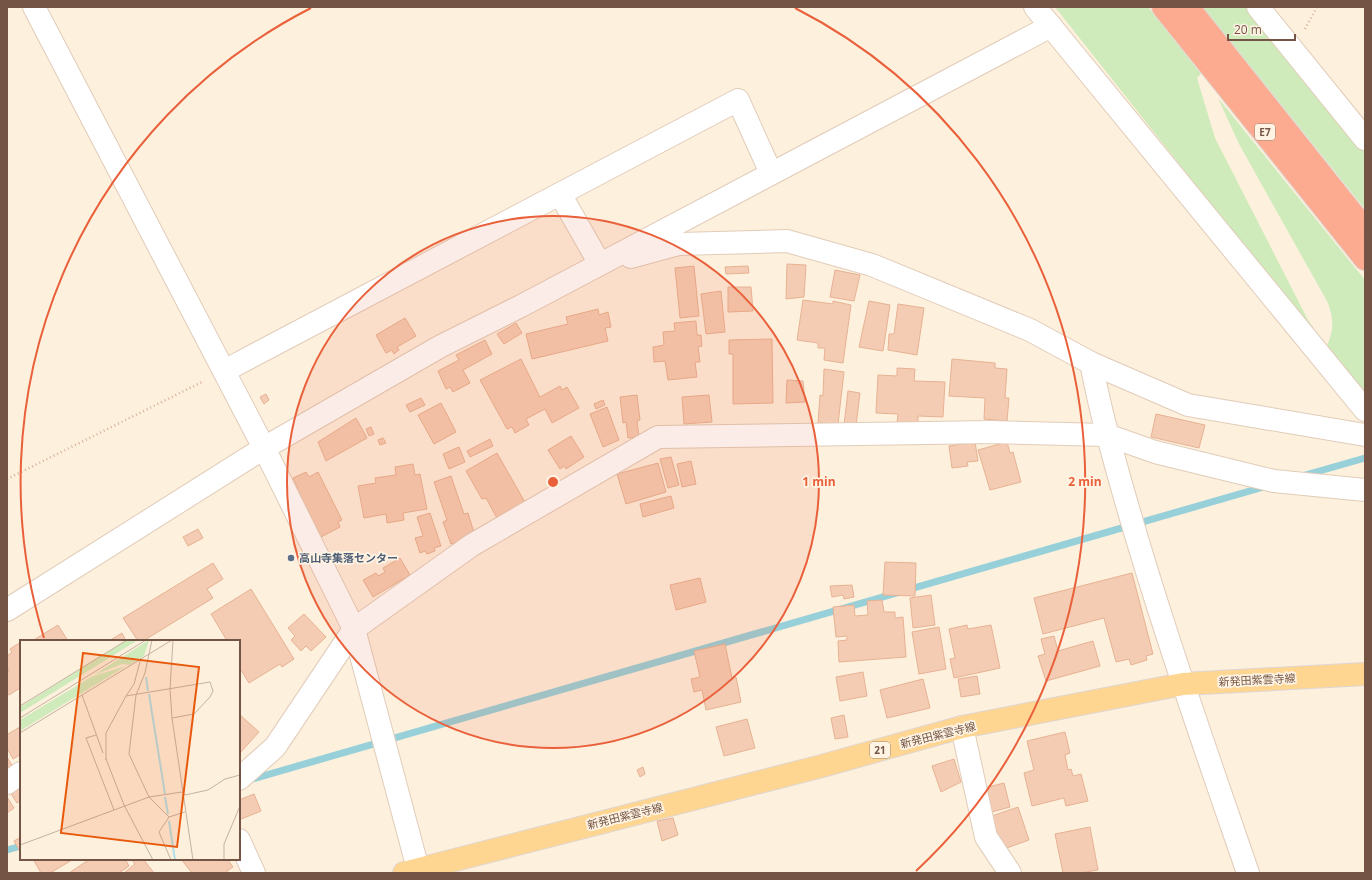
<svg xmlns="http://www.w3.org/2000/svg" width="1372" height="880" font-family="'Open Sans','Noto Sans JP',sans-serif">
  <rect width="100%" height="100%" fill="#fdf0dd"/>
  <g fill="#cfebbc">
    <path d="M 1055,7 L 1148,7 L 1201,74 L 1197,78 L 1215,138 L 1308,320 L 1313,327 L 1312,332 Z"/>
    <path d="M 1203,7 L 1252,7 L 1365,145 L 1365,209 Z"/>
    <path d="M 1218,98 L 1365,280 L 1365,404 L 1325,351 C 1333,331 1335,324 1328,303 L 1239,144 Z"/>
  </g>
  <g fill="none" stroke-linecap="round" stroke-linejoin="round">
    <g stroke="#97d0d9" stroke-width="7">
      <path d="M 1302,476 L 1365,458"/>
      <path d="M 249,780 L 1267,486"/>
      <path d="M 7,850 L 21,846"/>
    </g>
  </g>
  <g fill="#f4ccb3" stroke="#e7b293">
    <path d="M 787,264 L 806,265 L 804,297 L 786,299 Z"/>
    <path d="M 694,266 L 699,316 L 680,318 L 675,268 Z"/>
    <path d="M 748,266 L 749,273 L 726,274 L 725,267 Z"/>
    <path d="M 835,270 L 860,275 L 854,301 L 830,297 Z"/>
    <path d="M 728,287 L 751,287 L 753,311 L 728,312 Z"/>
    <path d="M 721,291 L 725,332 L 706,334 L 701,294 Z"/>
    <path d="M 803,300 L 833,304 L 833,301 L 851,305 L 843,363 L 824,360 L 825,348 L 818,348 L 818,343 L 797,340 Z"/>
    <path d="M 869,301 L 890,305 L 883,351 L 859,347 Z"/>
    <path d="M 898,304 L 924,308 L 917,355 L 888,350 L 889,334 L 894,334 Z"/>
    <path d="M 598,309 L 599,315 L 608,312 L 611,327 L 605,328 L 608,341 L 532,359 L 526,334 L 568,324 L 566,317 Z"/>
    <path d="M 405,318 L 416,336 L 397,347 L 399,350 L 394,354 L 392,350 L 386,353 L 376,335 Z"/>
    <path d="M 696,321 L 697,335 L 701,335 L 702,346 L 698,347 L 700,362 L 695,362 L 697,377 L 668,380 L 665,361 L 654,362 L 653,347 L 664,345 L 663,332 L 675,331 L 674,323 Z"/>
    <path d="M 516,323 L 522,333 L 504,344 L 497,334 Z"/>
    <path d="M 772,339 L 773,403 L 733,404 L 733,354 L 729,354 L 729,340 Z"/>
    <path d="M 485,340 L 492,354 L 463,370 L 470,383 L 453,392 L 450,387 L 446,389 L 438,371 L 459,360 L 456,355 Z"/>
    <path d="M 521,359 L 540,397 L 560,386 L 562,390 L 567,387 L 579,408 L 552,423 L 545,409 L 526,419 L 529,425 L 515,433 L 512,427 L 507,429 L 480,380 Z"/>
    <path d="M 952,359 L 995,363 L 995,368 L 1007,369 L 1005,398 L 1009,398 L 1007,421 L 984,419 L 985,398 L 949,396 Z"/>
    <path d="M 897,368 L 915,369 L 914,381 L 945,382 L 943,417 L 918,416 L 918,425 L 897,424 L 898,414 L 876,413 L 878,375 L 897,376 Z"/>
    <path d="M 824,369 L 844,372 L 838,424 L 818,423 L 820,395 L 823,396 Z"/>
    <path d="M 787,380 L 803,381 L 805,402 L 786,403 Z"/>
    <path d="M 848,391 L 860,393 L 856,426 L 844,425 Z"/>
    <path d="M 266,394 L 269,400 L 264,404 L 260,397 Z"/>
    <path d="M 637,395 L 640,420 L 637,421 L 639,437 L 628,438 L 626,422 L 623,423 L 620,397 Z"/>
    <path d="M 709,395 L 712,422 L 684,424 L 682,397 Z"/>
    <path d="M 421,398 L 425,405 L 410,412 L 406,405 Z"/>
    <path d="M 603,400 L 605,405 L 596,409 L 594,404 Z"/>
    <path d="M 441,403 L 456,432 L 434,444 L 418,415 Z"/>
    <path d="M 607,407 L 619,440 L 603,447 L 590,414 Z"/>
    <path d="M 1156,414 L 1205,425 L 1199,448 L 1151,437 Z"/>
    <path d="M 356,418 L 367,438 L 326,461 L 318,442 Z"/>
    <path d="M 371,427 L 374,434 L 369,436 L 366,429 Z"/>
    <path d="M 571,436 L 584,457 L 566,469 L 564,466 L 560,469 L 548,450 Z"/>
    <path d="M 383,438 L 386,443 L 380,445 L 378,440 Z"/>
    <path d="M 490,439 L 493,446 L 470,457 L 467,451 Z"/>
    <path d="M 975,442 L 978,461 L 967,462 L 968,466 L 952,468 L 949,446 Z"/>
    <path d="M 1007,442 L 1010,453 L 1013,452 L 1021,482 L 990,490 L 978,450 Z"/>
    <path d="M 459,447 L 465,462 L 449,469 L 443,454 Z"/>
    <path d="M 497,453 L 526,504 L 498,520 L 486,498 L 482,499 L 466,471 Z"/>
    <path d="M 671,457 L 679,485 L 668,488 L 660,459 Z"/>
    <path d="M 691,461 L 696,484 L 682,487 L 677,464 Z"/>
    <path d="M 658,463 L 666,492 L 626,504 L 617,474 Z"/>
    <path d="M 413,464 L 415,475 L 420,474 L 427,509 L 403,513 L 404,520 L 387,523 L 386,514 L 364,518 L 358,486 L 376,483 L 375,478 L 396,475 L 395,467 Z"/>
    <path d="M 306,472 L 309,477 L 318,472 L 342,520 L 338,522 L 340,527 L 319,538 L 294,490 L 298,488 L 293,478 Z"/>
    <path d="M 451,476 L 464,514 L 468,513 L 475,536 L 451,544 L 443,522 L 447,520 L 434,482 Z"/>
    <path d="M 671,496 L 674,508 L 643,517 L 640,504 Z"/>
    <path d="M 430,513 L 441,546 L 434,548 L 435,551 L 427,554 L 425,551 L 420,553 L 415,538 L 423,536 L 417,517 Z"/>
    <path d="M 198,529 L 203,538 L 188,546 L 183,537 Z"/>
    <path d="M 400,558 L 410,575 L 373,597 L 363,580 L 376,573 L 378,576 L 385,572 L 383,568 Z"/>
    <path d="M 885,562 L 916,563 L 915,596 L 883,595 Z"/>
    <path d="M 213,563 L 223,579 L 207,589 L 213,598 L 143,641 L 138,641 L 123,618 Z"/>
    <path d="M 1132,573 L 1153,654 L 1146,656 L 1147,660 L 1131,665 L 1129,659 L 1116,662 L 1104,618 L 1043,634 L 1034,598 Z"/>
    <path d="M 700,578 L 706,602 L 676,610 L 670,585 Z"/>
    <path d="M 852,585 L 854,597 L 844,599 L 843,595 L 832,597 L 830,586 Z"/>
    <path d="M 251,589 L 294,659 L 282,667 L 280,664 L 249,683 L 239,667 L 239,665 L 241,663 L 239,659 L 239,641 L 222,641 L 226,639 L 211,614 Z"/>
    <path d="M 931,595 L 935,625 L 913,628 L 910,598 Z"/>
    <path d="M 882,600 L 884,612 L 895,612 L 895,618 L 903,617 L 906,657 L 839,662 L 838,641 L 847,640 L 847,636 L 836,637 L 833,607 L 854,605 L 855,616 L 868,615 L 867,601 Z"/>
    <path d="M 304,614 L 326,637 L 311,651 L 306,646 L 301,651 L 291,640 L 295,636 L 288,628 Z"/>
    <path d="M 58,625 L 68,641 L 32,641 Z"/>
    <path d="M 967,625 L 968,629 L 991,625 L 1000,668 L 954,678 L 950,659 L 955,658 L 949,629 Z"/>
    <path d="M 939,627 L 946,669 L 919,674 L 912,632 Z"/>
    <path d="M 122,633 L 126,641 L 109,641 Z"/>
    <path d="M 1054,636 L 1058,651 L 1093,641 L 1100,666 L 1046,681 L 1038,656 L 1045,654 L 1041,639 Z"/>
    <path d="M 21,642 L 21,689 L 20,688 L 9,695 L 7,693 L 7,672 L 9,671 L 7,667 L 7,656 L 12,652 L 10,649 Z"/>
    <path d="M 725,644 L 732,678 L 736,677 L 741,702 L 706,710 L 702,690 L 694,692 L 691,679 L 700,677 L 694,651 Z"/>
    <path d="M 863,672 L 867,696 L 840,701 L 836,677 Z"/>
    <path d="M 977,676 L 980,694 L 961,697 L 958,679 Z"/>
    <path d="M 923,679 L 930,708 L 887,718 L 880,690 Z"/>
    <path d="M 239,714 L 259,732 L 239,754 Z"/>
    <path d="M 844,715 L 848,737 L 835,739 L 831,718 Z"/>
    <path d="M 747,719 L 755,748 L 724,756 L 716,727 Z"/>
    <path d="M 20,727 L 21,754 L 13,759 L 7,748 L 7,733 L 8,734 Z"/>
    <path d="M 1065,732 L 1070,753 L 1065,755 L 1068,770 L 1071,769 L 1073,776 L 1081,774 L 1088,801 L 1066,806 L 1064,798 L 1032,806 L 1024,773 L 1034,770 L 1027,741 Z"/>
    <path d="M 7,757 L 14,769 L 7,773 Z"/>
    <path d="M 954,759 L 961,782 L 941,792 L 932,766 Z"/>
    <path d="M 643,767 L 645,774 L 640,777 L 637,770 Z"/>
    <path d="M 1004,783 L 1010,807 L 988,813 L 981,789 Z"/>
    <path d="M 21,784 L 21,800 L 17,803 L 10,792 Z"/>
    <path d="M 254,794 L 261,811 L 239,820 L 239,800 Z"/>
    <path d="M 7,797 L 14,808 L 7,813 Z"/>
    <path d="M 1018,807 L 1029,840 L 1001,850 L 989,817 Z"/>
    <path d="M 673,818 L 678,835 L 662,841 L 657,821 Z"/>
    <path d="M 1090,827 L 1098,870 L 1080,873 L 1063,873 L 1055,834 Z"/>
    <path d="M 21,837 L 21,853 L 14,841 Z"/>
    <path d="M 33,859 L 71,859 L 72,860 L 50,873 L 41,873 Z"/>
    <path d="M 90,859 L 99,859 L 100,861 L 103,859 L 125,859 L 129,866 L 119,873 L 69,873 Z"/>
    <path d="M 131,859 L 143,859 L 154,873 L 124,873 L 135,864 Z"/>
    <path d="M 181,859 L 229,859 L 228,860 L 233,867 L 227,871 L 228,873 L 192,873 Z"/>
  </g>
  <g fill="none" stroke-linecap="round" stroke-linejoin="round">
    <g stroke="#e1ccb9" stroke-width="24">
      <g id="street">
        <path d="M 34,7 L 264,448 L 354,629 L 418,869 L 414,873"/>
        <path d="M 1035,7 L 1365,410"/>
        <path d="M 1258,7 L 1365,139"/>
        <path d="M 560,194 L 600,264"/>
        <path d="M 631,257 L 679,244 L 787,241 L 872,265 L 1030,330 L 1091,363 C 1096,387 1101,412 1108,436 C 1147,584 1198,728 1248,873"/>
        <path d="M 1091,363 L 1188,405 L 1365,435"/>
        <path d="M 224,371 L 738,100 L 771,173"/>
        <path d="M 7,610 L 264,448 L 441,346 L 521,306 L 1051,26"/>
        <path d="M 962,727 L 986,837 L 1010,873"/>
        <path d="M 239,779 L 275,747 L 354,629 L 472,545 L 658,437 L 991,432 L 1107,435 L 1155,452 L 1274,481 L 1365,490"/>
        <path d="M 7,783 L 21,773"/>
        <path d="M 239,840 L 254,873"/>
      </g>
    </g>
    <g stroke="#ded6d2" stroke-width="24">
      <path id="primary" d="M 404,873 L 818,767 L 962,727 L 1183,684 L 1365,674"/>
    </g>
    <g stroke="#ded6d2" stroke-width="24">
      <g id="highway">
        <path d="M 1163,7 L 1365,259"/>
        <path d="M 1188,7 L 1365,229"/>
      </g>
    </g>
    <g stroke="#d8b097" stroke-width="2.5" stroke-dasharray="1 3" stroke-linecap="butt">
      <path d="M 1305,29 L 1317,7"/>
      <path d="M 7,479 L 204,381"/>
    </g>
    <use href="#street" stroke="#fff" stroke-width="22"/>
    <use href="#primary" stroke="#ffd592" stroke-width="22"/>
    <use href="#highway" stroke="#fcab90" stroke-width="22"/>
  </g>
  <circle cx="553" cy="482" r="266" fill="#e9603b" fill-opacity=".12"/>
  <g fill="none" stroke="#e9603b" stroke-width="2">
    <circle cx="553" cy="482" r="266"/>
    <path d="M44 638A532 532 0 0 1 311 8M795 8A532 532 0 0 1 916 871"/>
  </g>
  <circle fill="#5c6f8a" stroke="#fff4e4" stroke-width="1.5" cx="291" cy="558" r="4"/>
  <g text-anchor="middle" stroke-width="3.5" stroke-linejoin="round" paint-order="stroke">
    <g fill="#fff4e4" stroke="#9e8575" stroke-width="1">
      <rect x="1255" y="124" width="20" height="16" rx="3"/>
      <rect x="870" y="742" width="20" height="16" rx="3"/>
    </g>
    <g font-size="10" font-weight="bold" fill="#745545">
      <text x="1265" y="136">E7</text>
      <text x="880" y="754">21</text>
    </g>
    <g font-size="11" font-weight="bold" fill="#4e5e75" stroke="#fff4e4" text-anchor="start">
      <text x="299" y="562">高山寺集落センター</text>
    </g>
    <g font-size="11" fill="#745545" stroke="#fff4e4">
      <text transform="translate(1257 680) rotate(-3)" y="4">新発田紫雲寺線</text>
      <text transform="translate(938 735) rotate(-14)" y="4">新発田紫雲寺線</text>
      <text transform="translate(625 816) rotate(-14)" y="4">新発田紫雲寺線</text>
    </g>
  </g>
  <g transform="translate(20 640)">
    <rect width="220" height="220" fill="#fdf0dd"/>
    <path d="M 107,0 L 118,0 L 0,73 L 0,67 ZM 129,0 L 124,16 L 109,25 L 102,24 L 74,35 ZM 106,26 L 0,91 L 0,80 L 71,37 Z" fill="#cfebbc"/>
    <path fill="none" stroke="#b1e0e7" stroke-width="2" d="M 126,37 L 128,51M 129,54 L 145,154M 145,157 L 148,174M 149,181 L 155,220"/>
    <path fill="none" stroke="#c6b2a0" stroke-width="1" d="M 132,0 L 125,33 L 116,55 L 109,114 L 129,157 L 149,177M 153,0 L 150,49 L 152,78 L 173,220M 62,55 L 83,113M 106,56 L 114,44 L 121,18M 0,66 L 107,0M 0,78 L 126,0M 0,93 L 152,0M 76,95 L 66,98 L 94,170M 86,119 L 104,165 L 133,220M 86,120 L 86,93 L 106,56 L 190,42 L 193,51 L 190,57 L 174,74 L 152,78M 0,205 L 129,157 L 162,152 L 165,155 L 188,150 L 205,139 L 220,135M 151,220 L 139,192 L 149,177 L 165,172M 204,220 L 204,204 L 220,166"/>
    <path fill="#e8590c" fill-opacity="0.15" stroke="#e8590c" stroke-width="2" d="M 63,13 L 179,27 L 157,207 L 41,193 Z"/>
    <rect width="220" height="220" fill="none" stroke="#745545" stroke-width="2"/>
  </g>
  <circle cx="553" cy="482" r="6" fill="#e9603b" stroke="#fff4e4" stroke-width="2"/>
  <g font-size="12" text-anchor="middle" font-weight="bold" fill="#e9603b" stroke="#fff4e4" stroke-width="3.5" stroke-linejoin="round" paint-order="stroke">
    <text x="819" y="486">1 min</text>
    <text x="1085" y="486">2 min</text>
  </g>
  <rect width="1372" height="880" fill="none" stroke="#745545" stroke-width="16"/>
  <path d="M1228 34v6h67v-6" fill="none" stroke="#745545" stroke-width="2"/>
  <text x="1234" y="34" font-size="12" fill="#745545" stroke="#fff4e4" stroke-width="3" paint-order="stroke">20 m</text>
</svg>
